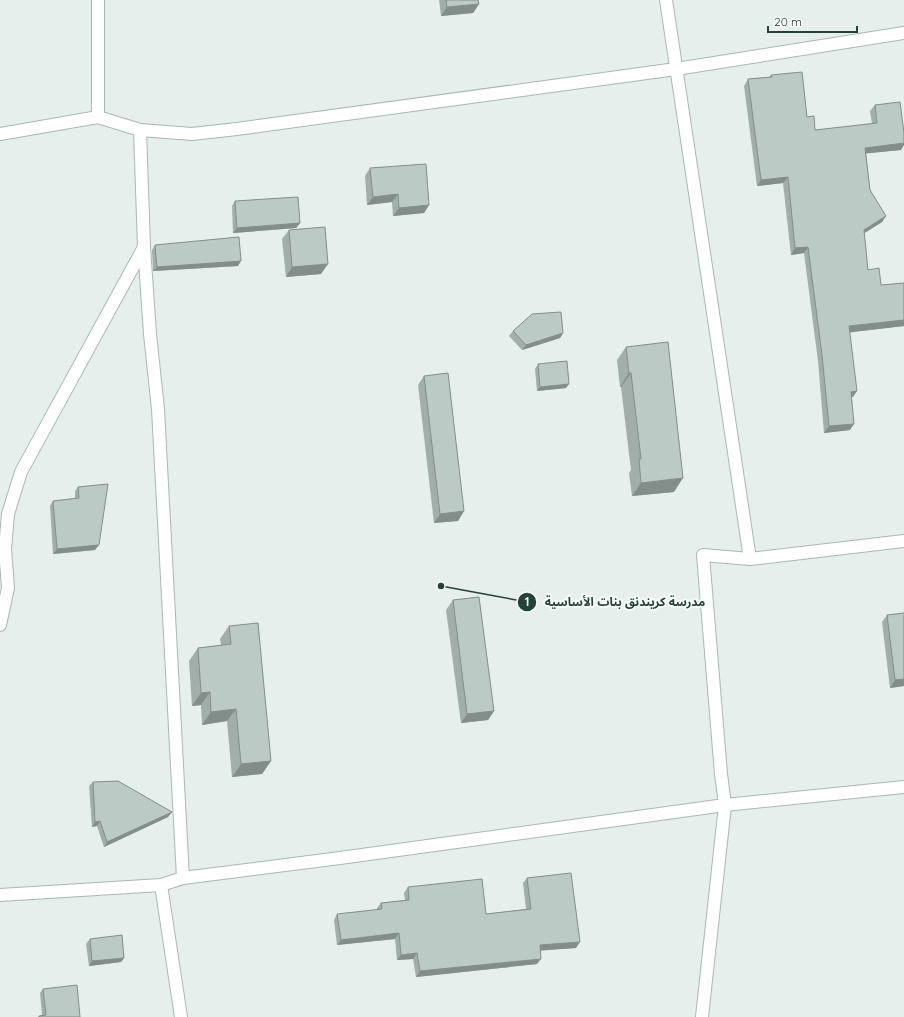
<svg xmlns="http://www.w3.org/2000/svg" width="904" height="1017" font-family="Quicksand,'Noto Sans Arabic',sans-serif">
  <rect width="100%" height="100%" fill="#e6efeb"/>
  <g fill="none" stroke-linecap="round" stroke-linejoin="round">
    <g stroke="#a8b8b2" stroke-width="14">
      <g id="minor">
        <path d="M 98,0 L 98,117"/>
        <path d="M 666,0 L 750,559"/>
        <path d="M 140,130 L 144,247 L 150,334 L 158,409 L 183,878"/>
        <path d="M 0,134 L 98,117 L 140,130 L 192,134 L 237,129 L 676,69 L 904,33"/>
        <path d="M 0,625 L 8,588 L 5,549 L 8,514 L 21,472 L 144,247"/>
        <path d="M 161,885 L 181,1017"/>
        <path d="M 0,895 L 161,885 L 183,878 L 340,858 L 725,805 L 904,787"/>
        <path d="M 702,1017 L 725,805 L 721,774 L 703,555 L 750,559 L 904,541"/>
      </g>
    </g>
    <use href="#minor" stroke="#fff" stroke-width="12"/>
  </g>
  <g fill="#a1aea9">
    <path d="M 439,0 L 478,0 L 479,4 L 473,13 L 441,16 Z"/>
    <path d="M 771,75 L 807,117 L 815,130 L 872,124 L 870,111 L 875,105 L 901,150 L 866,153 L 870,190 L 886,216 L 882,222 L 864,233 L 868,270 L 881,285 L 904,283 L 904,326 L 850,332 L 853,397 L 851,397 L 850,430 L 824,433 L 818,361 L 804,253 L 791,255 L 783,183 L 757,186 L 744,86 L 748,79 L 769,77 Z"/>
    <path d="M 370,168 L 429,205 L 424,213 L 393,216 L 392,202 L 367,205 L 365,176 Z"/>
    <path d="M 235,201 L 300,223 L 296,228 L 233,233 L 232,206 Z"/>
    <path d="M 289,230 L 321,274 L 286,277 L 282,239 Z"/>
    <path d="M 155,245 L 238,266 L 153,271 L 152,250 Z"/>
    <path d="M 513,331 L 563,333 L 560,338 L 522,350 L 509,336 Z"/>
    <path d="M 626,347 L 674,492 L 632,496 L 629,473 L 631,470 L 621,387 L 620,387 L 617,360 Z"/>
    <path d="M 538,364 L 566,388 L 537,391 L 535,369 Z"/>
    <path d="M 424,376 L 464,511 L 458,521 L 434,523 L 418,385 Z"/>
    <path d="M 78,487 L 95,550 L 53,554 L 50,506 L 53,501 L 75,498 L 75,491 Z"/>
    <path d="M 453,600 L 494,711 L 488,720 L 461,723 L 446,610 Z"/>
    <path d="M 887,615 L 904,686 L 890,688 L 882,622 Z"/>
    <path d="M 229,626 L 271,761 L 262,774 L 232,777 L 227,721 L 202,725 L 201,705 L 192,706 L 189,661 L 198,648 L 221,645 L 220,639 Z"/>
    <path d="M 93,782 L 172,812 L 168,817 L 104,847 L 97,826 L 92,827 L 89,786 Z"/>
    <path d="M 527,878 L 576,948 L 540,950 L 537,964 L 416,977 L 413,959 L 397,960 L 395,939 L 337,945 L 334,920 L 337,914 L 377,910 L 377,908 L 381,903 L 405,900 L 404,893 L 408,887 L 486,914 L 526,909 L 523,883 Z"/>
    <path d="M 90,939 L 124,958 L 121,962 L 89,966 L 86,944 Z"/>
    <path d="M 43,989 L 80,1017 L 38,1017 L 39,1016 L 42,1015 L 40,993 Z"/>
  </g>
  <g fill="#838d89">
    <path d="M 479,4 L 473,13 L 441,16 L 447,7 Z"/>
    <path d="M 904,143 L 904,145 L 901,150 L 861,154 L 865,148 Z"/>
    <path d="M 788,177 L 783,183 L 757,186 L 761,180 Z"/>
    <path d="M 398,194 L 392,202 L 367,205 L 373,197 Z"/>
    <path d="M 429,205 L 424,213 L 393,216 L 399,208 Z"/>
    <path d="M 886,216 L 882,222 L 860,236 L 864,230 Z"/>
    <path d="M 300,223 L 296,228 L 233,233 L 237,228 Z"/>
    <path d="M 808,247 L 804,253 L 791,255 L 795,248 Z"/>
    <path d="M 241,261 L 238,266 L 153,271 L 157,267 Z"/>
    <path d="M 328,264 L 321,274 L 286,277 L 292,267 Z"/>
    <path d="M 904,320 L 904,326 L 845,333 L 849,326 Z"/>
    <path d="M 563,333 L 560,338 L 522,350 L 526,345 Z"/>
    <path d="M 629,373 L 631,373 L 621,387 L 620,387 Z"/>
    <path d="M 569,384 L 566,388 L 537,391 L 540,387 Z"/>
    <path d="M 857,391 L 853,397 L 846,398 L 851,392 Z"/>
    <path d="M 854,424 L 850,430 L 824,433 L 829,426 Z"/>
    <path d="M 683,478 L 674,492 L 632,496 L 641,483 Z"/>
    <path d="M 464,511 L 458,521 L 434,523 L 440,514 Z"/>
    <path d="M 99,545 L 95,550 L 53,554 L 57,549 Z"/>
    <path d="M 904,679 L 904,686 L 890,688 L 895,680 Z"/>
    <path d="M 210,692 L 201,705 L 192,706 L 201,693 Z"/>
    <path d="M 236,709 L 227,721 L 202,725 L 211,712 Z"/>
    <path d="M 494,711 L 488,720 L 461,723 L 467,714 Z"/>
    <path d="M 271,761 L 262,774 L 232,777 L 241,764 Z"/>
    <path d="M 172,812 L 168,817 L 104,847 L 107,842 Z"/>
    <path d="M 100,821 L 97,826 L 92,827 L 95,822 Z"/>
    <path d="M 399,933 L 395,939 L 337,945 L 341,940 Z"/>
    <path d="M 580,942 L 576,948 L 536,951 L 540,945 Z"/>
    <path d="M 417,953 L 413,959 L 397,960 L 401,955 Z"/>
    <path d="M 124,958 L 121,962 L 89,966 L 92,961 Z"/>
    <path d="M 541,959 L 537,964 L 416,977 L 420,971 Z"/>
  </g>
  <g fill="#bbcac4" stroke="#838d89">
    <path d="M 446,0 L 478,0 L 479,4 L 447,7 Z"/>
    <path d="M 802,72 L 807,117 L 814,116 L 815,130 L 877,123 L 875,105 L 900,102 L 904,133 L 904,143 L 865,148 L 870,190 L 886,216 L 864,230 L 868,270 L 879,268 L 881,285 L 904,283 L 904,320 L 849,326 L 857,391 L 851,392 L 854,424 L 829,426 L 822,355 L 808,247 L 795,248 L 788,177 L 761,180 L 748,79 L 772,77 L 771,75 Z"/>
    <path d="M 426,164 L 429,205 L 399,208 L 398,194 L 373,197 L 370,168 Z"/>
    <path d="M 298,197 L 300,223 L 237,228 L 235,201 Z"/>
    <path d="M 325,227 L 328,264 L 292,267 L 289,230 Z"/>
    <path d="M 239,237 L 241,261 L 157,267 L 155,245 Z"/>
    <path d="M 561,312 L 563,333 L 526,345 L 513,331 L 532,314 Z"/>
    <path d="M 668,342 L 683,478 L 641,483 L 639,459 L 641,459 L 631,373 L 629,373 L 626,347 Z"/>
    <path d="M 567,361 L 569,384 L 540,387 L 538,364 Z"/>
    <path d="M 448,373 L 464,511 L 440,514 L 424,376 Z"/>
    <path d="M 108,484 L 99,545 L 57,549 L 53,501 L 79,498 L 78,487 Z"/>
    <path d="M 479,597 L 494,711 L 467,714 L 453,600 Z"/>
    <path d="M 904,613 L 904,679 L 895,680 L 887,615 Z"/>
    <path d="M 258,623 L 271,761 L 241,764 L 236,709 L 211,712 L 210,692 L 201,693 L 198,648 L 231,644 L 229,626 Z"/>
    <path d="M 118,781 L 172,812 L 107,842 L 100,821 L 95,822 L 93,782 Z"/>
    <path d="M 571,873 L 580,942 L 540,945 L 541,959 L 420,971 L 417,953 L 401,955 L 399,933 L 341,940 L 337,914 L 382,909 L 381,903 L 409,900 L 408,887 L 482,879 L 486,914 L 531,909 L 527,878 Z"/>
    <path d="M 122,935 L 124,958 L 92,961 L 90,939 Z"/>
    <path d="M 77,985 L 80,1017 L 39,1017 L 39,1016 L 46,1015 L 43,989 Z"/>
  </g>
  <path fill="none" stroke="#24423a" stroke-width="1.5" d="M441 586L527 602"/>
  <g fill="#24423a" stroke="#f7fbf9" stroke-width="1.5">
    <circle cx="441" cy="586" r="4"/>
    <circle cx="527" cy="602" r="10"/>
  </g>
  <g font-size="12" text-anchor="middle" font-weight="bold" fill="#fff">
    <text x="527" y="606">1</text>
  </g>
  <g font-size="12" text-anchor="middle" font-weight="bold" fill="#24423a" stroke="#f7fbf9" stroke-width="4" stroke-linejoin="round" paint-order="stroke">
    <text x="625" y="606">مدرسة كريندنق بنات الأساسية</text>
  </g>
  <path d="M768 26v6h89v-6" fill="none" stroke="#24423a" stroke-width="2"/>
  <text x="774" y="26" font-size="12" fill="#24423a" stroke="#f7fbf9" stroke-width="3" paint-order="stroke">20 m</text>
</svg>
